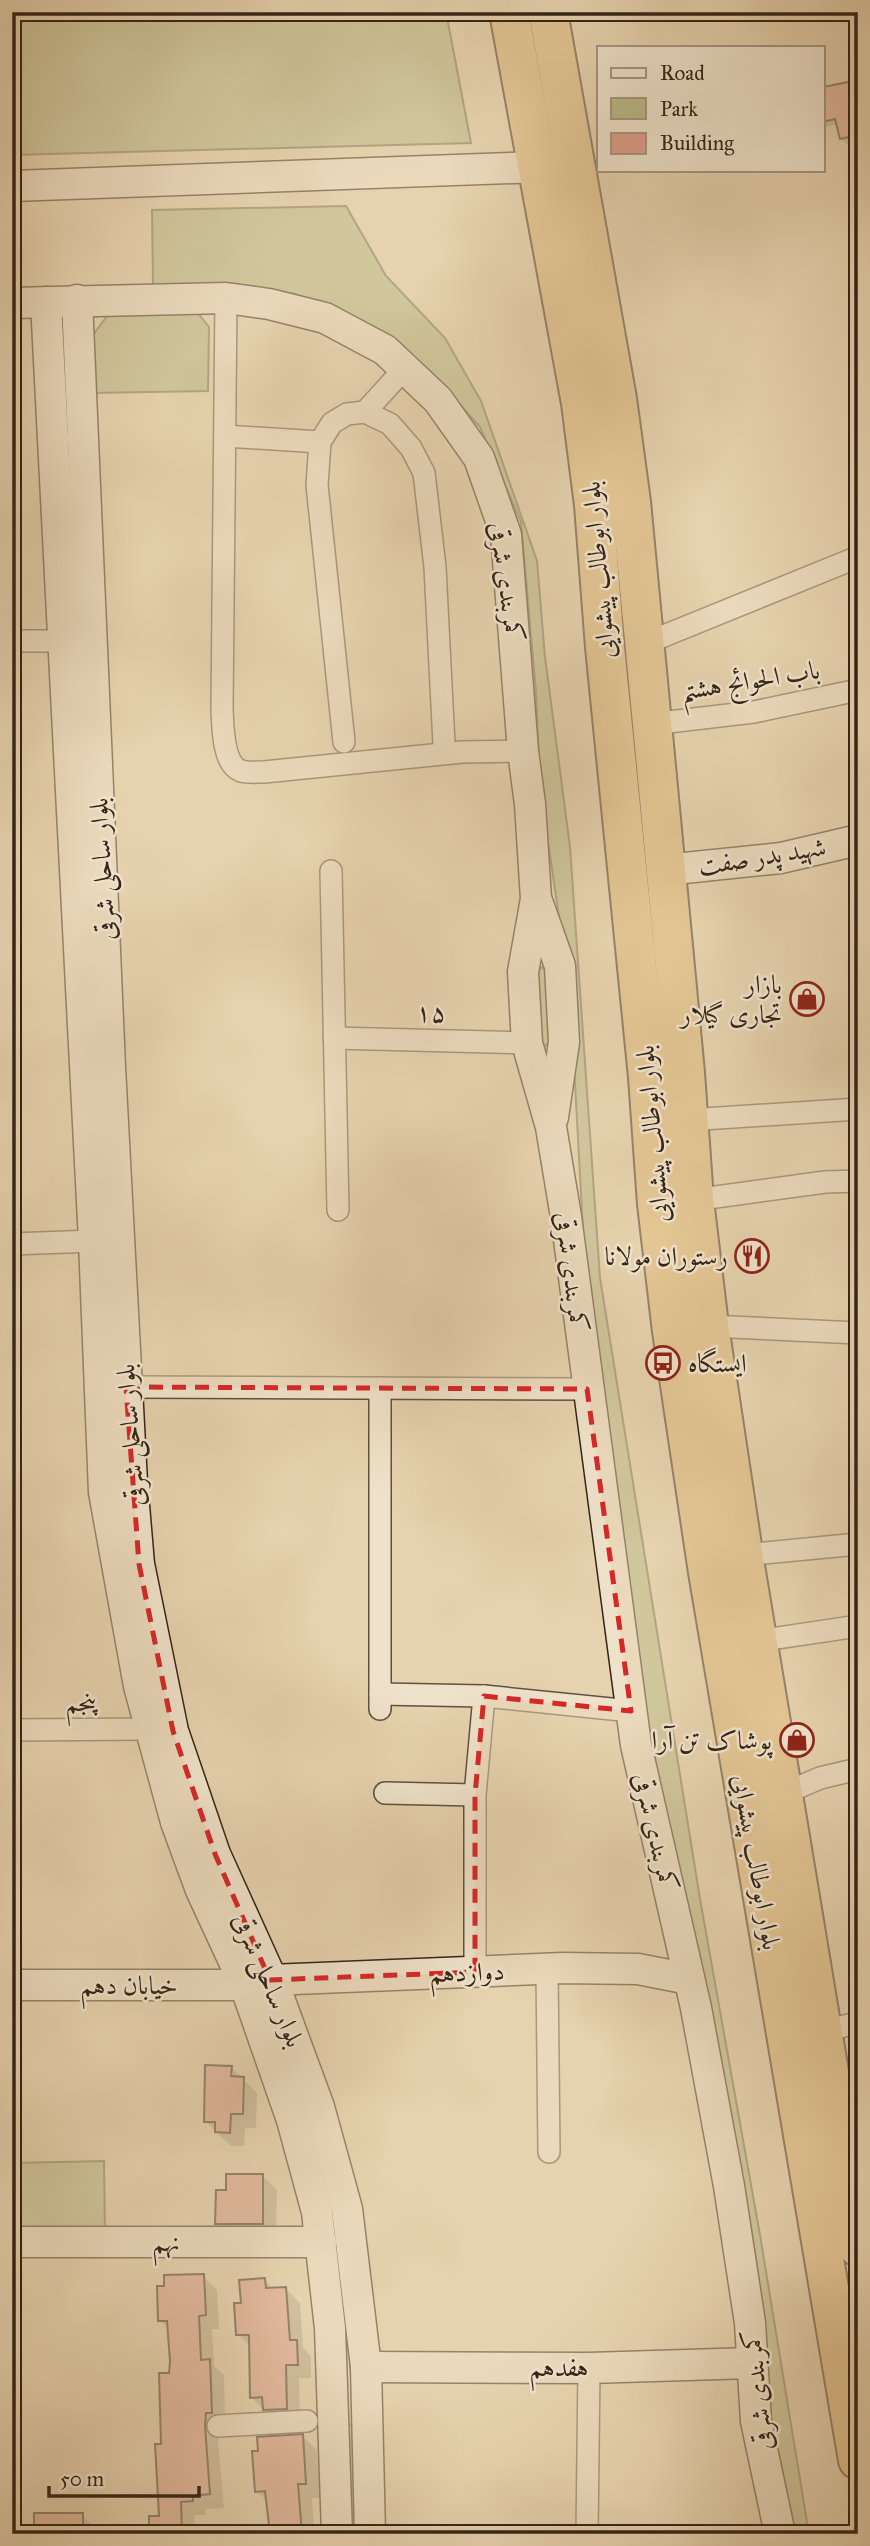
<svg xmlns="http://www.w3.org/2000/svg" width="870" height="2546" font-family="'IM FELL Great Primer',Amiri,serif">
  <rect width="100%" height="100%" fill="#e6d2ae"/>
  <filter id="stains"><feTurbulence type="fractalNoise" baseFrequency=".00286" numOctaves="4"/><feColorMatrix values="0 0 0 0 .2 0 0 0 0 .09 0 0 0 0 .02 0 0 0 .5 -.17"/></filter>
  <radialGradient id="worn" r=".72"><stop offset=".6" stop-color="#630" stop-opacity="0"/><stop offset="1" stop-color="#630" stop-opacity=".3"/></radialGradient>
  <g fill="#b9ba87" stroke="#776f50" stroke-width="2">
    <path d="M 12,12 L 446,12 L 471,143 L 12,155 Z"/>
    <path d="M 346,206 L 386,276 L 445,338 L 481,401 L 537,561 L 545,657 L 570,847 L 600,1278 L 700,1899 L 760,2235 L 809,2534 L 795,2534 L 763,2431 L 757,2265 L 732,2123 L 649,1746 L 586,1284 L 570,993 L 540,786 L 536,692 L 521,522 L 480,427 L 430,371 L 359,319 L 295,294 L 227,284 L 153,285 L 152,210 Z"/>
    <path d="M 197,312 L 209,327 L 208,391 L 91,393 L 90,339 L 108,315 Z"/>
    <path d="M 542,967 L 550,976 L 556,1035 L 545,1046 L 536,1039 L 531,979 Z"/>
    <path d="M 104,2161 L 105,2236 L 20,2237 L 12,2227 L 12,2163 Z"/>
    <path d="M 357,2423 L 359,2516 L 348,2514 L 346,2425 Z"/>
  </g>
  <g fill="#0003">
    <path d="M 852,83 L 858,88 L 858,141 L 847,144 L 841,138 L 838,124 L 823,128 L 823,90 Z"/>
    <path d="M 231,2067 L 257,2093 L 256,2128 L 245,2128 L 244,2146 L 231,2146 L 205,2121 Z"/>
    <path d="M 263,2176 L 277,2190 L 276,2238 L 231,2238 L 217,2224 L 228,2192 Z"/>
    <path d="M 203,2276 L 217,2290 L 219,2329 L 212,2329 L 214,2366 L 224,2375 L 225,2427 L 219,2427 L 218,2441 L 224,2508 L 206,2509 L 206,2515 L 194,2515 L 195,2534 L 138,2534 L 138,2527 L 151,2527 L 161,2517 L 163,2446 L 171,2375 L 170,2330 L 160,2320 Z"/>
    <path d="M 264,2280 L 274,2289 L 286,2289 L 300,2303 L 303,2348 L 311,2356 L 311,2378 L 299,2378 L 300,2423 L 278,2424 L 251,2397 L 251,2347 L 238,2334 L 243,2304 Z"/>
    <path d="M 302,2436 L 317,2450 L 320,2498 L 312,2498 L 314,2530 L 318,2534 L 271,2534 L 268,2502 L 257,2491 Z"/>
    <path d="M 82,2515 L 96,2529 L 96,2534 L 36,2534 Z"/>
  </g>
  <g fill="#de9e8a" stroke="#352418" stroke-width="2">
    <path d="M 853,81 L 858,103 L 858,135 L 840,139 L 835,119 L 823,122 L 823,87 Z"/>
    <path d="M 205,2065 L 232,2066 L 231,2076 L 244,2077 L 243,2114 L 231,2114 L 230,2133 L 215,2132 L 215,2122 L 204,2122 Z"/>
    <path d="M 226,2174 L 263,2174 L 263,2224 L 215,2224 L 216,2190 L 226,2190 Z"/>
    <path d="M 204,2274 L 206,2315 L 199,2316 L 201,2360 L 210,2359 L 212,2413 L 206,2413 L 205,2426 L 210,2494 L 193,2496 L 193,2501 L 181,2502 L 182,2534 L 149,2534 L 149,2516 L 159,2516 L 155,2444 L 161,2444 L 159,2373 L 169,2373 L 170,2361 L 167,2321 L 158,2321 L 157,2286 L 164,2286 L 164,2275 Z"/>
    <path d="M 265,2278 L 266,2288 L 286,2287 L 290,2340 L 297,2340 L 298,2365 L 286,2365 L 287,2409 L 263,2410 L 262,2397 L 250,2398 L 249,2335 L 236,2335 L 234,2303 L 241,2303 L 239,2280 Z"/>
    <path d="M 303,2434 L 306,2484 L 298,2484 L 302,2534 L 270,2534 L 265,2491 L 255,2492 L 252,2451 L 258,2451 L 257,2437 Z"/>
    <rect x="34" y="2513" width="49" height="21"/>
  </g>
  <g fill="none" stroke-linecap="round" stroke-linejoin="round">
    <g stroke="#61503e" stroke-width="24">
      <g id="street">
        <path d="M 226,298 L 222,709 C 223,725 222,764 241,771 C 248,773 257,772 264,772 L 462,752 L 523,751"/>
        <path d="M 365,412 L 405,368"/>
        <path d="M 225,436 L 320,442"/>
        <path d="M 12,641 L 62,641"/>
        <path d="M 644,644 L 858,557"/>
        <path d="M 651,724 L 754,712 L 858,690"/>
        <path d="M 344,742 L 317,485 L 320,442 L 332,423 L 347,414 L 365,412 L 390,424 L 411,448 L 424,473 L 435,567 L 444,744"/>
        <path d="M 331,871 L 338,1210"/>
        <path d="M 334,1038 L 527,1043"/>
        <path d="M 688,1120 L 858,1109"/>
        <path d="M 694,1200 L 825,1182 L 858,1181"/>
        <path d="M 12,1244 L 94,1241"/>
        <path d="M 709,1326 L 858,1333"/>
        <path d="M 126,1387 L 587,1389"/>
        <path d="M 743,1555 L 858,1544"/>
        <path d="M 757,1641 L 858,1626"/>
        <path d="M 380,1694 L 484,1696 L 631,1711"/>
        <path d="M 380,1709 L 380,1388"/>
        <path d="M 12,1730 L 149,1729"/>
        <path d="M 385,1793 L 475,1795"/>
        <path d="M 783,1794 L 820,1778 L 858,1769"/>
        <path d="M 547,1969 L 549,2152"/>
        <path d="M 475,1972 L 475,1795 L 484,1696"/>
        <path d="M 822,2031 L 858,2023"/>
        <path d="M 218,2426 L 307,2421"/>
        <path d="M 587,2534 L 589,2368"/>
      </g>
    </g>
    <g stroke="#352418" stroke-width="33">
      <g id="secondary">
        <path d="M 12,186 L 539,167"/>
        <path d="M 77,300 L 110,1067 L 132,1482 L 139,1564 L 173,1731 L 215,1854 L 273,1982 L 319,2107 L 347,2209 L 366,2367 L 370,2534"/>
        <path d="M 46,302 L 94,1241 L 104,1492 L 139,1686 L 176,1822 L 201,1890 L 245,1985 L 292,2120 L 317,2212 L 330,2328 L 337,2534"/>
        <path d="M 12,303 L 226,298 L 269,304 L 325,318 L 385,350 L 438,400 L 479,458 L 506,535 L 523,751 L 530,804 L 536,899 L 523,972 L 527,1043 L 551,1127 L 566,1217 L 636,1745 L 696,2008 L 729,2186 L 750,2323 L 756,2421 L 780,2534"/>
        <path d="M 665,870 L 781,858 L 858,840"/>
        <path d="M 537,901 L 560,966 L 564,1042 L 553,1117"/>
        <path d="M 12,1985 L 245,1985 L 270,1980 L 563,1968 L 638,1969 L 689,1979"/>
        <path d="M 12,2242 L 321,2242"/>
        <path d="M 366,2367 L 589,2368 L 752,2363"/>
      </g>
    </g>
    <g stroke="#352418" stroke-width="42">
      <g id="highway">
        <path d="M 509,12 L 581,403 L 594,505 L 605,647 L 648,1077 L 657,1204 L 672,1331 L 708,1572 L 858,2460"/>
        <path d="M 548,12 L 617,399 L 631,502 L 685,1073 L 694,1200 L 709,1326 L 745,1566 L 858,2247"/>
      </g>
    </g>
    <use href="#street" stroke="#efe2ca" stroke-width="21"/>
    <use href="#secondary" stroke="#efe2ca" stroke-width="30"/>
    <use href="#highway" stroke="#e3b977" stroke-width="38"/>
  </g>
  <path d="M0 0H870V2546H0ZM 126,1387 L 587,1389 L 631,1711 L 484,1696 L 475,1795 L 475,1972 L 270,1980 L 215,1854 L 173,1731 L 139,1564 Z" fill="#e6d2ae" fill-opacity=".55" fill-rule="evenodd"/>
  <path fill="none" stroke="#d62828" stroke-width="5" stroke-dasharray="14 9" stroke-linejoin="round" d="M 126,1387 L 587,1389 L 631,1711 L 484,1696 L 475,1795 L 475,1972 L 270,1980 L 215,1854 L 173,1731 L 139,1564 Z"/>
  <defs>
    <g id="shop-ring" transform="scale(1.75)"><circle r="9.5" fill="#efe2ca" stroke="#8f2418" stroke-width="1.5"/><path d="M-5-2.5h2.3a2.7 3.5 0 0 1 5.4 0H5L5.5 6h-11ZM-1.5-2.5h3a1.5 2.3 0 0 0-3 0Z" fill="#8f2418"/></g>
    <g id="restaurant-ring" transform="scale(1.75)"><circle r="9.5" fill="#efe2ca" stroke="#8f2418" stroke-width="1.5"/><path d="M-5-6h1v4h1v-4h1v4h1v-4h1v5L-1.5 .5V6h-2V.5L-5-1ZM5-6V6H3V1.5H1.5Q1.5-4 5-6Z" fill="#8f2418"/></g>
    <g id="bus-ring" transform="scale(1.75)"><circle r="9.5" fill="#efe2ca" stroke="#8f2418" stroke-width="1.5"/><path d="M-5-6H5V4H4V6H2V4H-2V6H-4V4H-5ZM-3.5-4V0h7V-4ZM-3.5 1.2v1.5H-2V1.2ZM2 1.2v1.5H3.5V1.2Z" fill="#8f2418"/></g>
  </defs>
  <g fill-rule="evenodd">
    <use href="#shop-ring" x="807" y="999"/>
    <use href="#restaurant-ring" x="752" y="1256"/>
    <use href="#bus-ring" x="663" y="1363"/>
    <use href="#shop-ring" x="797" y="1740"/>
  </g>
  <g text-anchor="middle" stroke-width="5" stroke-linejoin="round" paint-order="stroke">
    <g font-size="26" fill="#352418" stroke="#efe2ca">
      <text transform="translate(598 570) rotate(-95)" y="9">بلوار ابوطالب پیشوایی</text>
      <text transform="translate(507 582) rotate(82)" y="9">کمربندی شرقی</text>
      <text transform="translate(750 680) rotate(-9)" y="9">باب الحوائج هشتم</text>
      <text transform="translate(762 856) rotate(-9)" y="9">شهید پدر صفت</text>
      <text transform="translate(102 869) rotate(-93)" y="9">بلوار ساحلی شرقی</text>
      <text transform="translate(431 1012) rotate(2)" y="9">۱۵</text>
      <text transform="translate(652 1134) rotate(-95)" y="9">بلوار ابوطالب پیشوایی</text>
      <text transform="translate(572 1272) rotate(83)" y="9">کمربندی شرقی</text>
      <text transform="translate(130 1435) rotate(-94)" y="9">بلوار ساحلی شرقی</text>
      <text transform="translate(81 1702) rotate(-1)" y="9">پنجم</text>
      <text transform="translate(656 1832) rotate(77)" y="9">کمربندی شرقی</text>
      <text transform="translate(757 1862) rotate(80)" y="9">بلوار ابوطالب پیشوایی</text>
      <text transform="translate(467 1972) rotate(-2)" y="9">دوازدهم</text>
      <text transform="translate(269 1980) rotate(67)" y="9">بلوار ساحلی شرقی</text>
      <text x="129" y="1994">خیابان دهم</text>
      <text x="166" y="2251">نهم</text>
      <text x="559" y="2376">هفدهم</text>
      <text transform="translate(757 2390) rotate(-96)" y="9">کمربندی شرقی</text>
    </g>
    <g font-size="26" fill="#352418" stroke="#efe2ca" text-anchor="end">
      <text x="782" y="993">بازار<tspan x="782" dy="30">تجاری گیلار</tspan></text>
      <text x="728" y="1265">رستوران مولانا</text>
      <text x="688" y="1372" text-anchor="start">ایستگاه</text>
      <text x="772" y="1749">پوشاک تن آرا</text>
    </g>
  </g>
  <rect width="870" height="2546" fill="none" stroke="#e6d2ae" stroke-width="42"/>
  <rect x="14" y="14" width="842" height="2518" fill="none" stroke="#352418" stroke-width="3.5"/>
  <rect x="21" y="21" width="828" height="2504" fill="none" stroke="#352418" stroke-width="2"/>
  <rect x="597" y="46" width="228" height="126" fill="#efe2ca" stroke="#a59683" stroke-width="2"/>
  <rect x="611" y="68" width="35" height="10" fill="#efe2ca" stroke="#a59683" stroke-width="2"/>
  <text x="660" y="80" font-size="21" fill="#352418">Road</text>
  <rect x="611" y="98" width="35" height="21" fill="#b9ba87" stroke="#a59683" stroke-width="2"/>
  <text x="660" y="116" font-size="21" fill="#352418">Park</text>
  <rect x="611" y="133" width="35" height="21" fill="#de9e8a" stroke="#a59683" stroke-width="2"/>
  <text x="660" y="150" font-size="21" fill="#352418">Building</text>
  <path d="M49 2486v10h150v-10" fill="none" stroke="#352418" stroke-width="3.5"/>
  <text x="60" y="2486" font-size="21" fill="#352418" stroke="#efe2ca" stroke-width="5" paint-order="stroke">50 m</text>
  <rect width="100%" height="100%" filter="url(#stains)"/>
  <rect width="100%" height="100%" fill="url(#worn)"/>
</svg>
